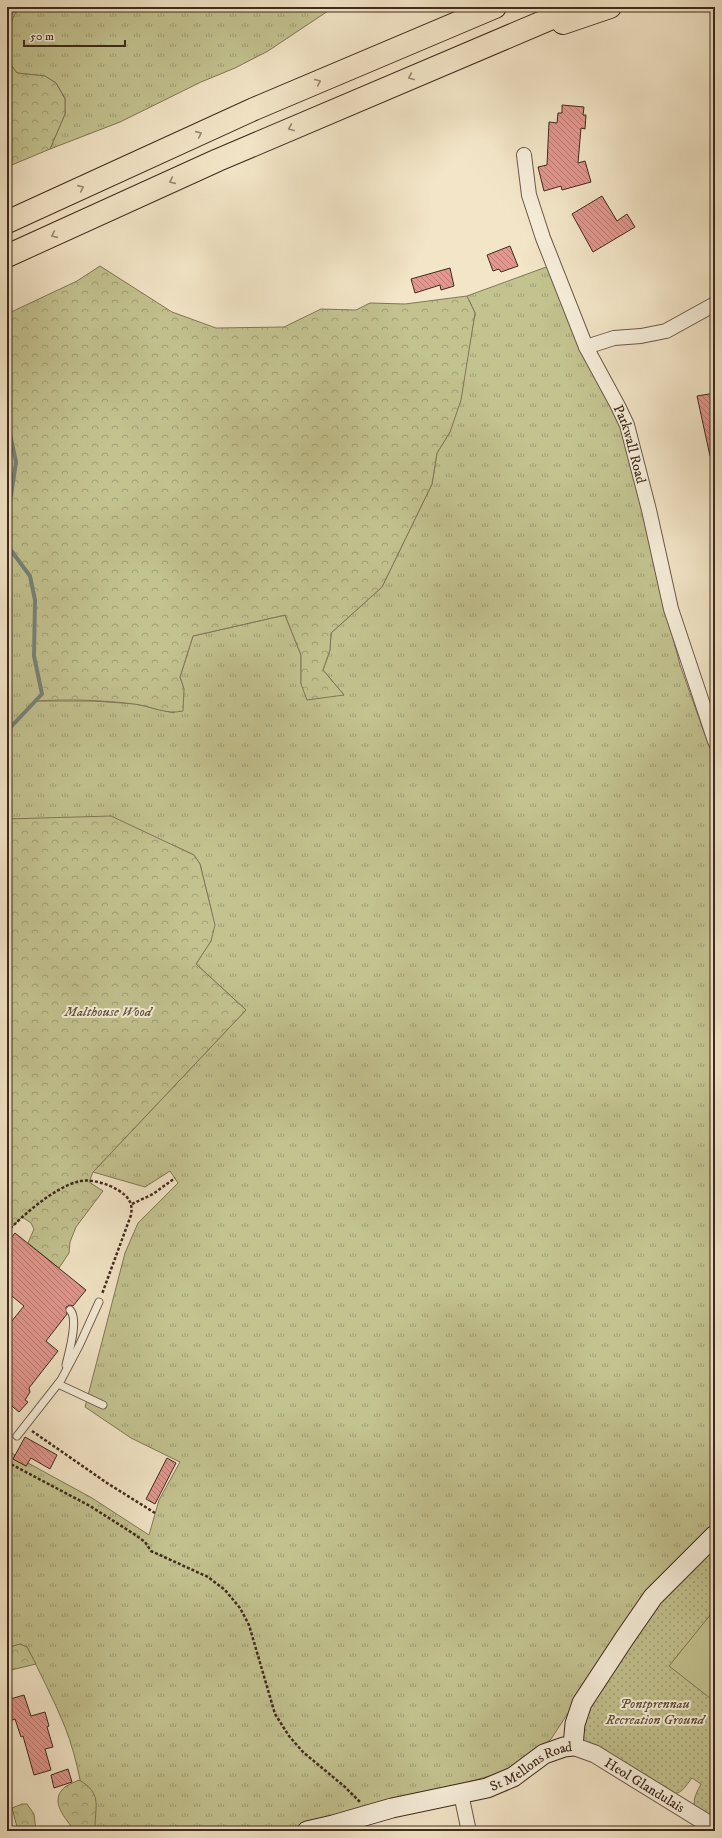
<svg xmlns="http://www.w3.org/2000/svg" width="722" height="1838" font-family="'IM FELL DW Pica',serif">
  <defs>
    <pattern id="grass-tufts" width="24" height="20" patternUnits="userSpaceOnUse"><rect width="24" height="20" fill="#c3c390"/><path d="M3 7l-1-3M5 7V3M7 7l1-3M15 17l-1-3M17 17v-4M19 17l1-3" fill="none" stroke="#a09f75"/></pattern>
    <pattern id="forest-crowns" width="20" height="18" patternUnits="userSpaceOnUse"><rect width="20" height="18" fill="#c3c390"/><path d="M2 6a3 3 0 1 1 6 0M12 15a3 3 0 1 1 6 0" fill="none" stroke="#a09f75"/></pattern>
    <pattern id="park-dots" width="8" height="8" patternUnits="userSpaceOnUse"><rect width="8" height="8" fill="#c3c390"/><path d="M2 2h.1M6 6h.1" fill="none" stroke="#a09f75" stroke-width="1.8" stroke-linecap="round"/></pattern>
    <pattern id="building-back-hatch" width="6" height="6" patternUnits="userSpaceOnUse"><rect width="6" height="6" fill="#e3978e"/><path d="M-1 5l2 2M0 0l6 6M5-1l2 2" fill="none" stroke="#b97b73"/></pattern>
  </defs>
  <rect width="100%" height="100%" fill="#f3e6c8"/>
  <filter id="stains"><feTurbulence type="fractalNoise" baseFrequency=".005" numOctaves="4"/><feColorMatrix values="0 0 0 0 .2 0 0 0 0 .09 0 0 0 0 .02 0 0 0 .5 -.17"/></filter>
  <radialGradient id="worn" r=".72"><stop offset=".6" stop-color="#630" stop-opacity="0"/><stop offset="1" stop-color="#630" stop-opacity=".3"/></radialGradient>
  <g fill="url(#grass-tufts)" stroke="#817656">
    <path d="M 21,7 L 334,7 L 268,51 L 235,68 L 201,82 L 120,122 L 50,149 L 65,114 L 65,98 L 56,83 L 45,76 L 17,73 C 14,69 10,65 8,60 C 4,47 9,14 21,7 Z"/>
    <path d="M 549,266 L 622,424 L 640,492 L 667,615 L 680,665 L 715,763 L 715,1528 L 599,1666 L 551,1739 L 536,1752 L 506,1771 L 472,1781 L 373,1804 L 307,1831 L 90,1831 C 83,1796 78,1760 65,1727 C 54,1700 40,1673 27,1647 L 20,1644 L 7,1648 L 7,1450 L 15,1455 L 13,1459 L 26,1466 L 28,1463 L 92,1498 L 149,1535 L 159,1500 L 180,1462 L 131,1438 L 85,1407 L 125,1253 L 138,1223 L 178,1183 L 170,1171 L 145,1187 L 93,1172 L 246,1010 L 196,964 L 211,941 L 211,909 L 200,864 L 194,855 L 175,846 L 56,819 L 7,819 L 7,545 L 30,576 L 35,600 L 34,656 L 42,694 L 36,701 L 93,701 L 136,704 L 174,713 L 184,689 L 180,677 L 193,636 L 285,615 L 301,655 L 301,684 L 344,695 L 323,670 L 330,650 L 331,633 L 382,587 L 432,484 L 437,453 L 450,432 L 469,347 L 475,313 L 467,296 Z"/>
    <path d="M 7,420 L 16,462 L 11,496 L 7,500 Z"/>
  </g>
  <g fill="url(#forest-crowns)" stroke="#817656">
    <path d="M 7,7 L 21,7 C 12,13 10,29 7,38 Z"/>
    <path d="M 7,55 L 9,62 L 17,73 L 45,76 L 56,83 L 65,99 L 65,114 L 50,149 L 7,167 Z"/>
    <path d="M 100,266 L 172,312 L 216,328 L 284,327 L 321,309 L 356,310 L 370,303 L 405,304 L 467,296 L 475,313 L 461,400 L 450,432 L 437,453 L 432,484 L 382,587 L 331,633 L 330,650 L 323,670 L 344,695 L 307,700 L 301,684 L 301,655 L 285,615 L 193,636 L 180,677 L 184,689 L 183,711 C 166,715 151,706 134,704 C 102,700 68,699 35,701 L 42,694 L 34,656 L 35,600 L 30,576 L 7,545 L 7,500 L 11,496 L 16,462 L 7,420 L 7,314 L 77,281 Z"/>
    <path d="M 111,816 L 194,855 L 200,864 L 215,925 L 211,941 L 196,964 L 246,1010 L 93,1172 L 89,1182 L 103,1191 L 76,1227 L 70,1242 L 69,1253 L 59,1268 L 28,1243 L 34,1229 L 31,1223 L 22,1217 L 10,1229 L 7,1227 L 7,819 Z"/>
    <path d="M 20,1644 L 27,1647 L 36,1664 L 7,1671 L 7,1648 Z"/>
    <path d="M 79,1780 C 104,1794 94,1808 95,1831 L 75,1831 C 66,1819 48,1801 65,1787 C 69,1784 75,1782 79,1780 Z"/>
    <path d="M 22,1804 L 27,1804 L 34,1814 L 36,1831 L 18,1831 L 12,1808 Z"/>
  </g>
  <path fill="url(#park-dots)" stroke="#817656" d="M 715,1545 L 715,1820 C 694,1808 688,1808 701,1784 L 692,1778 C 686,1785 683,1793 673,1794 L 581,1740 L 583,1712 L 659,1599 Z"/>
  <path fill="#c3c390" stroke="#817656" d="M 715,1609 L 715,1702 L 669,1666 Z"/>
  <g fill="none" stroke-linecap="round" stroke-linejoin="round">
    <g stroke="#76837a" stroke-width="4">
      <path d="M 7,420 L 16,462 L 11,496 L 7,500"/>
      <path d="M 7,545 L 30,576 L 35,600 L 34,656 L 42,694 L 7,731"/>
    </g>
  </g>
  <g fill="url(#building-back-hatch)" stroke="#3f2a1d">
    <path d="M 562,105 L 584,107 L 583,115 L 586,115 L 585,129 L 581,128 L 578,163 L 585,161 L 591,182 L 562,190 L 561,186 L 544,191 L 538,167 L 547,165 L 549,122 L 557,123 L 558,113 L 562,113 Z"/>
    <path d="M 602,196 L 617,221 L 627,214 L 635,227 L 593,252 L 572,214 Z"/>
    <path d="M 510,246 L 518,266 L 501,272 L 499,269 L 493,271 L 487,255 Z"/>
    <path d="M 450,268 L 454,286 L 441,290 L 440,285 L 415,293 L 411,279 Z"/>
    <path d="M 715,393 L 715,455 L 710,456 L 697,396 Z"/>
    <path d="M 15,1233 L 86,1290 L 73,1306 L 70,1305 L 66,1307 L 67,1314 L 46,1341 L 58,1351 L 29,1388 L 30,1392 L 25,1400 L 28,1402 L 19,1412 L 7,1402 L 7,1327 L 24,1306 L 7,1292 L 7,1243 Z"/>
    <path d="M 25,1437 L 57,1455 L 50,1469 L 31,1458 L 26,1466 L 13,1459 Z"/>
    <path d="M 167,1458 L 176,1463 L 155,1504 L 146,1499 Z"/>
    <path d="M 24,1695 L 31,1716 L 45,1712 L 49,1726 L 47,1727 L 53,1747 L 45,1749 L 51,1770 L 34,1775 L 23,1736 L 21,1737 L 15,1719 L 7,1722 L 7,1700 Z"/>
    <path d="M 68,1769 L 72,1782 L 54,1788 L 51,1775 Z"/>
  </g>
  <g fill="none" stroke-linecap="round" stroke-linejoin="round">
    <g stroke="#6c5948" stroke-width="9">
      <g id="service">
        <path d="M 66,1365 C 69,1352 79,1319 70,1310"/>
        <path d="M 58,1384 L 103,1405"/>
        <path d="M 17,1436 L 61,1380 L 79,1346 L 99,1302"/>
      </g>
    </g>
    <g stroke="#6c5948" stroke-width="16">
      <g id="minor">
        <path id="s1" d="M 524,155 L 529,195 L 543,238 L 586,347 L 618,406 L 627,425 L 649,510 L 671,609 L 715,741"/>
        <path d="M 586,347 L 614,338 L 641,336 L 666,331 L 715,304"/>
        <path d="M 461,1794 L 468,1827 L 467,1831"/>
      </g>
    </g>
    <g stroke="#6c5948" stroke-width="19">
      <g id="tertiary">
        <path id="s2" d="M 573,1746 L 595,1754 L 715,1828"/>
      </g>
    </g>
    <g stroke="#3f2a1d" stroke-width="21">
      <g id="secondary">
        <path id="s3" d="M 307,1831 L 333,1825 L 392,1808 L 487,1788 L 513,1777 L 544,1754 L 564,1747 L 573,1746 L 575,1724 L 582,1703 L 624,1639 L 653,1597 L 715,1535"/>
      </g>
    </g>
    <g stroke="#3f2a1d" stroke-width="24">
      <g id="motorway">
        <path d="M 563,23 L 610,7"/>
        <path d="M 7,222 L 254,109 L 495,7"/>
        <path d="M 7,256 L 218,160 L 578,7"/>
      </g>
    </g>
    <g stroke="#3f2a1d" stroke-width="2.5" stroke-dasharray="3 2" stroke-linecap="butt">
      <path d="M 132,1204 L 153,1194 L 175,1178"/>
      <path d="M 7,1232 C 24,1214 55,1187 80,1181 C 93,1179 108,1184 118,1190 C 129,1197 133,1203 131,1215 L 102,1294"/>
      <path d="M 32,1431 L 107,1483 L 155,1513"/>
      <path d="M 7,1462 L 90,1506 L 134,1534 L 145,1542 L 151,1551 L 208,1577 L 225,1590 L 240,1608 L 249,1625 L 275,1714 L 289,1736 L 303,1752 L 345,1787 L 360,1802"/>
    </g>
    <use href="#service" stroke="#f7efdb" stroke-width="7"/>
    <use href="#minor" stroke="#f7efdb" stroke-width="14"/>
    <use href="#tertiary" stroke="#f7efdb" stroke-width="17"/>
    <use href="#secondary" stroke="#f7efdb" stroke-width="19"/>
    <use href="#motorway" stroke="#f3e6c8" stroke-width="22"/>
  </g>
  <defs><path id="oneway-chevron" d="M-2-3.5L2.5 0L-2 3.5" fill="none" stroke-width="1.6" stroke-linecap="round" stroke-linejoin="round"/></defs>
  <g stroke="#998872">
    <use href="#oneway-chevron" transform="translate(411 77) rotate(157)"/>
    <use href="#oneway-chevron" transform="translate(318 82) rotate(-23)"/>
    <use href="#oneway-chevron" transform="translate(291 128) rotate(157)"/>
    <use href="#oneway-chevron" transform="translate(199 134) rotate(-24)"/>
    <use href="#oneway-chevron" transform="translate(172 181) rotate(156)"/>
    <use href="#oneway-chevron" transform="translate(81 188) rotate(-24)"/>
    <use href="#oneway-chevron" transform="translate(54 235) rotate(156)"/>
  </g>
  <g text-anchor="middle" stroke-width="4" stroke-linejoin="round" paint-order="stroke">
    <g font-size="14" fill="#3f2a1d" stroke="#f7efdb">
      <text dy="5" stroke="none"><textPath href="#s1" startOffset="310">Parkwall Road</textPath></text>
      <text dy="5" stroke="none"><textPath href="#s3" startOffset="235">St Mellons Road</textPath></text>
      <text dy="5" stroke="none"><textPath href="#s2" startOffset="82">Heol Glandulais</textPath></text>
    </g>
    <g font-size="14" font-style="italic" fill="#60503a" stroke="#f7efdb">
      <text x="108" y="1016">Malthouse Wood</text>
      <text x="655" y="1708">Pontprennau<tspan x="655" dy="16">Recreation Ground</tspan></text>
    </g>
  </g>
  <rect width="722" height="1838" fill="none" stroke="#f3e6c8" stroke-width="24"/>
  <rect x="8" y="8" width="706" height="1822" fill="none" stroke="#3f2a1d" stroke-width="2"/>
  <rect x="12" y="12" width="698" height="1814" fill="none" stroke="#3f2a1d"/>
  <path d="M24 40v6h101v-6" fill="none" stroke="#3f2a1d" stroke-width="2"/>
  <text x="30" y="40" font-size="12" fill="#3f2a1d" stroke="#f7efdb" stroke-width="3" paint-order="stroke">50 m</text>
  <rect width="100%" height="100%" filter="url(#stains)"/>
  <rect width="100%" height="100%" fill="url(#worn)"/>
</svg>
